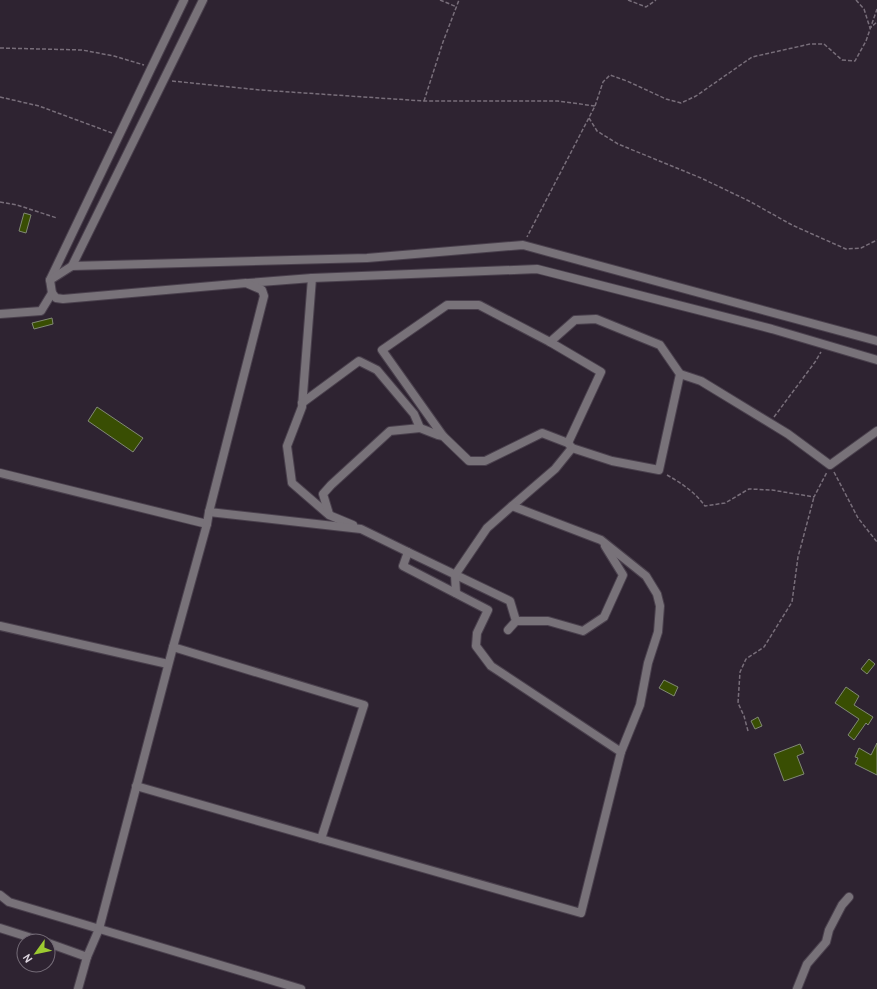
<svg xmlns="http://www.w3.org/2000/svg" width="877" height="989" font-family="Cabin,sans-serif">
  <rect width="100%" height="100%" fill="#2e2331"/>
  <g fill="#394e03" stroke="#818975">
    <path d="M 24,213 L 31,215 L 26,233 L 19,231 Z"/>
    <path d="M 52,318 L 53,324 L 34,329 L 32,323 Z"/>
    <path d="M 97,407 L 143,438 L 133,452 L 88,421 Z"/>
    <path d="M 869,659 L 875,664 L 867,674 L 861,669 Z"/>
    <path d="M 664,680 L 678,687 L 674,696 L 659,688 Z"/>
    <path d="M 846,687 L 859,696 L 854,705 L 873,717 L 868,725 L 866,723 L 854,740 L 848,735 L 859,719 L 835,703 Z"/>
    <path d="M 758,717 L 762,726 L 755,729 L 751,721 Z"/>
    <path d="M 877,743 L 877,775 L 855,764 L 858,758 L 855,757 L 859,748 L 871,755 Z"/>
    <path d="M 800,744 L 804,753 L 797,756 L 804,774 L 784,781 L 774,754 Z"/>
  </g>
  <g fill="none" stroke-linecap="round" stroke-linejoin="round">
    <g stroke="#4a404d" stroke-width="10">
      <g id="street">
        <path d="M 72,266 L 203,0"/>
        <path d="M 312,278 L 302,407 L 287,446 L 292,483 L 329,515 L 353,525"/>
        <path d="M 50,280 C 95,186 139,93 184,0"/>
        <path d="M 249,283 L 312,278 L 537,269 L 772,329 L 877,360"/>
        <path d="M 0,314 L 41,311 L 52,293"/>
        <path d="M 550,342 L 575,320 L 596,319 L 660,345 L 680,374 L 659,470 L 612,461 L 572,448"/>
        <path d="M 680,374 L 701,381 L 788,434 L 830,465 L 877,431"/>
        <path d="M 302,403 L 359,361 L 377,370 L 414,414 L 420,428 L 438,435 L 443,436 L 469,461 L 485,461 L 542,433 L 568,443 L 572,448 L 555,469 L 512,506"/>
        <path d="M 443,436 L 382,350 L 447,305 L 479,305 L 550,342 L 601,372 L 568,443"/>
        <path d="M 0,473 L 207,524"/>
        <path d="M 209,512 L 361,529 L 408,552 L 403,566 L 488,610 L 477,633 L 476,646 L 491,666 L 621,752 L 581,913 L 321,839"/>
        <path d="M 329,514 L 323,494 L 331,485 L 390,431 L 420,428"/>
        <path d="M 408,552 L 510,601 L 516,621 L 508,630"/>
        <path d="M 456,593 L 455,575 L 487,528 L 512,506 L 601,540 L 646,576 L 657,594 L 660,606 L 658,632 L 648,663 L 640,705 L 621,752"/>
        <path d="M 516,621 L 548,621 L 583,631 L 604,617 L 623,575 L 605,546"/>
        <path d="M 0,626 L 168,664"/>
        <path d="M 136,786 L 321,839 L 364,705 L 173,647"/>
        <path d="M 0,895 L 9,902 L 301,989"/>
        <path d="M 0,928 L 41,941"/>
        <path d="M 48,943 L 87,957 L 99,929 L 173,647 L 207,524 L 209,512 L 264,296 L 262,290 L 246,283 L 63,299 L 56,298 L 52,293 L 50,280 L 72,266 L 367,258 L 523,245 L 877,341"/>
        <path d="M 78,989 L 87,957"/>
        <path d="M 797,989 L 807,964 L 826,942 L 829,930 L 842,905 L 849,897"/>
      </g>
    </g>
    <g stroke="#786e7a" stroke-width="1.5" stroke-dasharray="4 2" stroke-linecap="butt">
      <path d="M 440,0 L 457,7"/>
      <path d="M 628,0 L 646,7 L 656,0"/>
      <path d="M 856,0 L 864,9 L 870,28 L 877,22"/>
      <path d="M 0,48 L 82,50 L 114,56 L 144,65"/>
      <path d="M 172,81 L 260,90 L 424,101 L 558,101 L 595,106 L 527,237"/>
      <path d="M 0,97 L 39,106 L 112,133"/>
      <path d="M 424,101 L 443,42 L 459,0"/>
      <path d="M 595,106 L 603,82 L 610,75 L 627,81 L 666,99 L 681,103 L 696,96 L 752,57 L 810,44 L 824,44 L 842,60 L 855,61 L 866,41 L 877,9"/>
      <path d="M 589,118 L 597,131 L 618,144 L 701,178 L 749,201 L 792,225 L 846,249 L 861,248 L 877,240"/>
      <path d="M 0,202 L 17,205 L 57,218"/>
      <path d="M 774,417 L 815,362 L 821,352"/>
      <path d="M 834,472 L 858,518 L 877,542"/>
      <path d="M 667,475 C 681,483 695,492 705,506 L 725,503 L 749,489 L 772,490 L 814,497 L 827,472"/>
      <path d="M 748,731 L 744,716 L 738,703 L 740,672 L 746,659 L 764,647 L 792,602 L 798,557 L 814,497"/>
    </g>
    <use href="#street" stroke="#787279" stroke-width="8"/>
  </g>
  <g transform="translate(36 953) rotate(237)"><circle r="19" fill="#2e2331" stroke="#746b77"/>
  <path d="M0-3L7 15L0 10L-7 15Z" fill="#9dca31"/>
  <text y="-6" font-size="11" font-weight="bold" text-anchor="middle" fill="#ded6e0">N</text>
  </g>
</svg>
